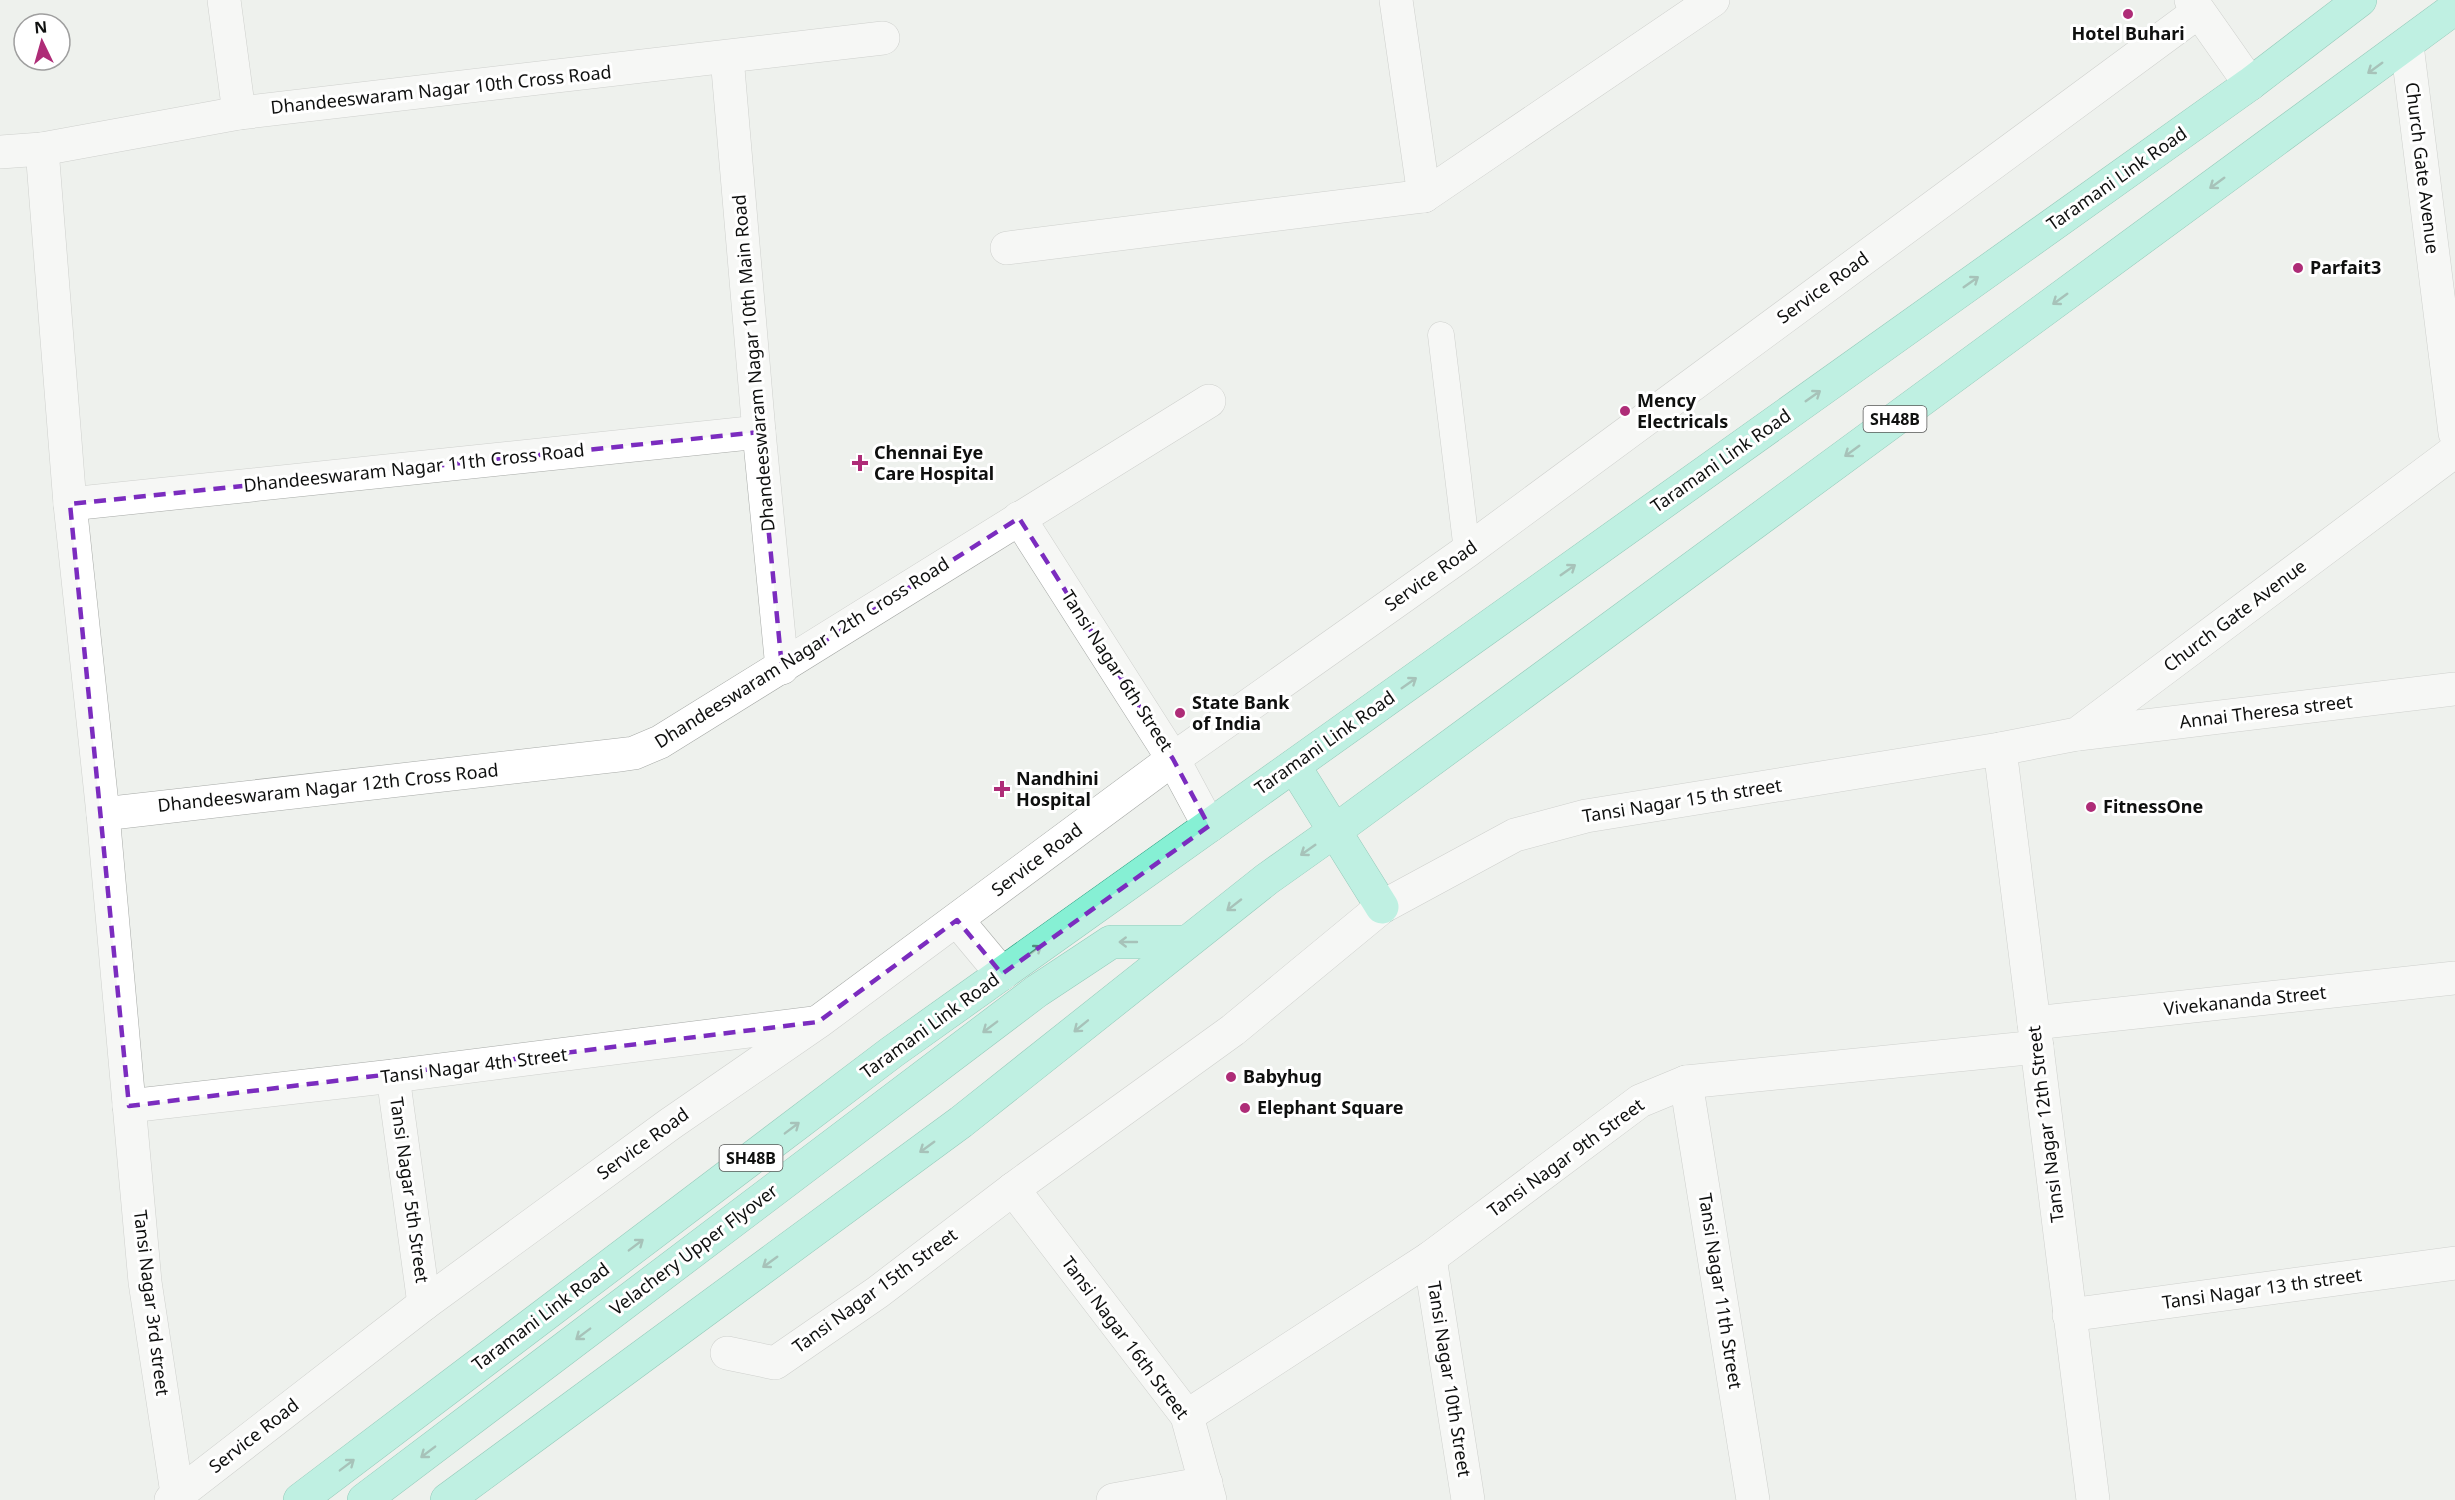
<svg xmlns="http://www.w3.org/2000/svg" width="2455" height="1500" font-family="'Noto Sans',sans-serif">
  <rect width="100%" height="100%" fill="#eef1ed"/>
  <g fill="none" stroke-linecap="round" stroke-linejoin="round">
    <g stroke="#a7aaa7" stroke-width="27">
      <path id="lane" d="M 1441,335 L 1467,551"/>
    </g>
    <g stroke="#a7aaa7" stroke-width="34">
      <g id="street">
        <path d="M 224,0 L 239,113"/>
        <path d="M 1396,0 L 1424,196"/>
        <path d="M 2191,0 L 2250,84"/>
        <path d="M 2407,45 L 2455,433"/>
        <path d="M 727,57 L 759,432 L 782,668"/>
        <path d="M 42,149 L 70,504 L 103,814 L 145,1282 L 178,1500"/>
        <path d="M 0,152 L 42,149 L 239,113 L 883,38"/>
        <path d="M 1007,248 L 1424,196 L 1713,0"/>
        <path d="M 70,504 L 759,432"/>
        <path d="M 1019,518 L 1173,759 L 1209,826"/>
        <path d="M 2078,734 L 2455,689"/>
        <path d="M 2000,749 L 2093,1500"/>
        <path d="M 103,814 L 619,755 L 634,753 L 660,742 L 1209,401"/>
        <path d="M 957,920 L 1002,974"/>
        <path d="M 2034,1023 L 2455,978"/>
        <path d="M 393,1076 L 424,1304"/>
        <path d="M 1686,1082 L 1753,1500"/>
        <path d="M 129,1106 L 393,1076 L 812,1023"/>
        <path d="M 1013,1189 L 1187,1416 L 1210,1500"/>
        <path d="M 1430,1258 L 1468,1500"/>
        <path d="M 2069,1315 L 2455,1263"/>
        <path d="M 727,1353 L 775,1363 L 878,1292 L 1013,1189 L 1233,1030 L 1382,907 L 1515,835 L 1586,816 L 2000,749 L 2077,734 L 2455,451"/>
        <path d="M 1187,1416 L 1430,1258 L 1640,1101 L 1686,1082 L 2037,1047"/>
        <path d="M 171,1500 L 424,1304 L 670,1124 L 818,1022 L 1173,759 L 1467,551 L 2198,12"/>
        <path d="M 1113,1500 L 1206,1483"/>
      </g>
    </g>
    <g stroke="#289b7d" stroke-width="34">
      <g id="primary">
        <path d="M 1294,766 L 1382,907"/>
        <path d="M 300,1500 L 892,1052 L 2250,84 L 2360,0"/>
        <path d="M 364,1500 L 1037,991 L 1111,942 L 1186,942"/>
        <path d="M 447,1500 L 961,1122 L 1267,879 L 1336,830 L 2455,8"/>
      </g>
    </g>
    <use href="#lane" stroke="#fff" stroke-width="26"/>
    <use href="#street" stroke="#fff" stroke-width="33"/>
    <use href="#primary" stroke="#86f0d4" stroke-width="33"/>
  </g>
  <defs><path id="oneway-shaft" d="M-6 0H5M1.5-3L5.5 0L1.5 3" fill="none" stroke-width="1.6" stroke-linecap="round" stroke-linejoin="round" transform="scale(1.5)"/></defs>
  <g stroke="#508b7b">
    <use href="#oneway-shaft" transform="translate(2375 68) rotate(144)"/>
    <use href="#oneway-shaft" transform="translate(2217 183) rotate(144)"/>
    <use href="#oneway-shaft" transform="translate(1971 282) rotate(-35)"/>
    <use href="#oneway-shaft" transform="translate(2060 299) rotate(144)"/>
    <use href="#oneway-shaft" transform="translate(1813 396) rotate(-35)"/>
    <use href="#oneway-shaft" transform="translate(1852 451) rotate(144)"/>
    <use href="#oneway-shaft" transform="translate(1568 570) rotate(-35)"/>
    <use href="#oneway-shaft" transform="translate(1409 683) rotate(-35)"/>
    <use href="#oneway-shaft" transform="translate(1308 850) rotate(145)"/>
    <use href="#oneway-shaft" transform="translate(1234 905) rotate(142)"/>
    <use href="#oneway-shaft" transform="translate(1128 942) rotate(180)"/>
    <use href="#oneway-shaft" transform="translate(1034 951) rotate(-36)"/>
    <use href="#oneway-shaft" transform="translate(1081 1026) rotate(141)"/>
    <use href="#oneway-shaft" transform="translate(990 1027) rotate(143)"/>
    <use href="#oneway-shaft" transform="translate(792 1128) rotate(-37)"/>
    <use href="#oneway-shaft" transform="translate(927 1147) rotate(144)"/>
    <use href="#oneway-shaft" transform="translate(636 1245) rotate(-37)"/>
    <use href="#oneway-shaft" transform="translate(770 1262) rotate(144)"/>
    <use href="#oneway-shaft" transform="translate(583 1334) rotate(143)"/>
    <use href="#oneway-shaft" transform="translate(428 1452) rotate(143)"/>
    <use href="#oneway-shaft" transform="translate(347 1465) rotate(-37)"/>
  </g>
  <path d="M0 0H2455V1500H0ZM 759,432 L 782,668 L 1019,518 L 1173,759 L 1209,826 L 1002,974 L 957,920 L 818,1022 L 129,1106 L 70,504 Z" fill="#eef1ed" fill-opacity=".55" fill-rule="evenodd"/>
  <path fill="none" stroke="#7b2cbf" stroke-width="4.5" stroke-dasharray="12 8" stroke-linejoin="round" d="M 759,432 L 782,668 L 1019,518 L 1173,759 L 1209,826 L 1002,974 L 957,920 L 818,1022 L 129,1106 L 70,504 Z"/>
  <g fill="#ae2c77" stroke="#fff" stroke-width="2">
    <circle cx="2128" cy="14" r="6"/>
    <circle cx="2298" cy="268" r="6"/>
    <circle cx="1625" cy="411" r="6"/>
    <path d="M857 454h6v6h6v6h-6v6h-6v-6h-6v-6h6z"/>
    <circle cx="1180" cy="713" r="6"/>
    <path d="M999 780h6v6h6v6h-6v6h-6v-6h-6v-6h6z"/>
    <circle cx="2091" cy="807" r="6"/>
    <circle cx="1231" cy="1077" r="6"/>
    <circle cx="1245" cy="1108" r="6"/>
  </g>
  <g text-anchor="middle" stroke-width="6" stroke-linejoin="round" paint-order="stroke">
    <g fill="#fff" stroke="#575857" stroke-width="1.5">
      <rect x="1863.5" y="406" width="63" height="26" rx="4.5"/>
      <rect x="719.5" y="1145" width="63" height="26" rx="4.5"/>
    </g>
    <g font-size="16" font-weight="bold" fill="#0f100f">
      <text x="1895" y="425">SH48B</text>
      <text x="751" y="1164">SH48B</text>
    </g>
    <g font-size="18" font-weight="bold" fill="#0f100f" stroke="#fff" text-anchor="start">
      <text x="2128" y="40" text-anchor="middle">Hotel Buhari</text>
      <text x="2310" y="274">Parfait3</text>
      <text x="1637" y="407">Mency<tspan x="1637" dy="21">Electricals</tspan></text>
      <text x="874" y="459">Chennai Eye<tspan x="874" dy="21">Care Hospital</tspan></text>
      <text x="1192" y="709">State Bank<tspan x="1192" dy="21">of India</tspan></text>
      <text x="1016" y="785">Nandhini<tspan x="1016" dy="21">Hospital</tspan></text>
      <text x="2103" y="813">FitnessOne</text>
      <text x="1243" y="1083">Babyhug</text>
      <text x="1257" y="1114">Elephant Square</text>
    </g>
    <g font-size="18" fill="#0f100f" stroke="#fff">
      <text transform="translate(441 90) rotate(-6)" y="6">Dhandeeswaram Nagar 10th Cross Road</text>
      <text transform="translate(2422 168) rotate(83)" y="6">Church Gate Avenue</text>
      <text transform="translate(2117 179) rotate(-35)" y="6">Taramani Link Road</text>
      <text transform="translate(1823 288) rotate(-36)" y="6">Service Road</text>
      <text transform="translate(754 363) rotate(-95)" y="6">Dhandeeswaram Nagar 10th Main Road</text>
      <text transform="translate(1721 461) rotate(-35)" y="6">Taramani Link Road</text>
      <text transform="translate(414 468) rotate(-6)" y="6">Dhandeeswaram Nagar 11th Cross Road</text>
      <text transform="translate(1431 576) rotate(-35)" y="6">Service Road</text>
      <text transform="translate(2235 616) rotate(-37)" y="6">Church Gate Avenue</text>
      <text transform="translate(802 653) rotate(-32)" y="6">Dhandeeswaram Nagar 12th Cross Road</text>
      <text transform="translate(1117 671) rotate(57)" y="6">Tansi Nagar 6th Street</text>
      <text transform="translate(2266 712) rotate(-7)" y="6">Annai Theresa street</text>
      <text transform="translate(1325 743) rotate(-35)" y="6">Taramani Link Road</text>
      <text transform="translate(328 788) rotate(-6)" y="6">Dhandeeswaram Nagar 12th Cross Road</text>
      <text transform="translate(1682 801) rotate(-9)" y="6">Tansi Nagar 15 th street</text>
      <text transform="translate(1037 860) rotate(-37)" y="6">Service Road</text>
      <text transform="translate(2245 1001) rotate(-6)" y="6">Vivekananda Street</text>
      <text transform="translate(930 1026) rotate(-36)" y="6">Taramani Link Road</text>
      <text transform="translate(474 1066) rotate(-7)" y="6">Tansi Nagar 4th Street</text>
      <text transform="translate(2046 1124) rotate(-97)" y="6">Tansi Nagar 12th Street</text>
      <text transform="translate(643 1144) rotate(-36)" y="6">Service Road</text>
      <text transform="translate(1566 1158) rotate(-36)" y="6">Tansi Nagar 9th Street</text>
      <text transform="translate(409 1190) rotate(82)" y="6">Tansi Nagar 5th Street</text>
      <text transform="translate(694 1250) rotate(-37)" y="6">Velachery Upper Flyover</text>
      <text transform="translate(2262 1289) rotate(-8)" y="6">Tansi Nagar 13 th street</text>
      <text transform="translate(875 1291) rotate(-36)" y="6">Tansi Nagar 15th Street</text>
      <text transform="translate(1720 1291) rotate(81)" y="6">Tansi Nagar 11th Street</text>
      <text transform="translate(151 1303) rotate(83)" y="6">Tansi Nagar 3rd street</text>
      <text transform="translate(541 1317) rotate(-37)" y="6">Taramani Link Road</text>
      <text transform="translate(1125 1338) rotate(53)" y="6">Tansi Nagar 16th Street</text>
      <text transform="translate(1449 1379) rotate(81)" y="6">Tansi Nagar 10th Street</text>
      <text transform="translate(254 1436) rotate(-38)" y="6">Service Road</text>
    </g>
  </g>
  <g transform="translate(42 42) rotate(355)"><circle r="28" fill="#ffffff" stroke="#9f9f9f" stroke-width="1.5"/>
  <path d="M0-4.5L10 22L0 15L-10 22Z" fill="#ae2c77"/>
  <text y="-9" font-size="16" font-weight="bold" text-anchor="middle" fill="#0f100f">N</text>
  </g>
</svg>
